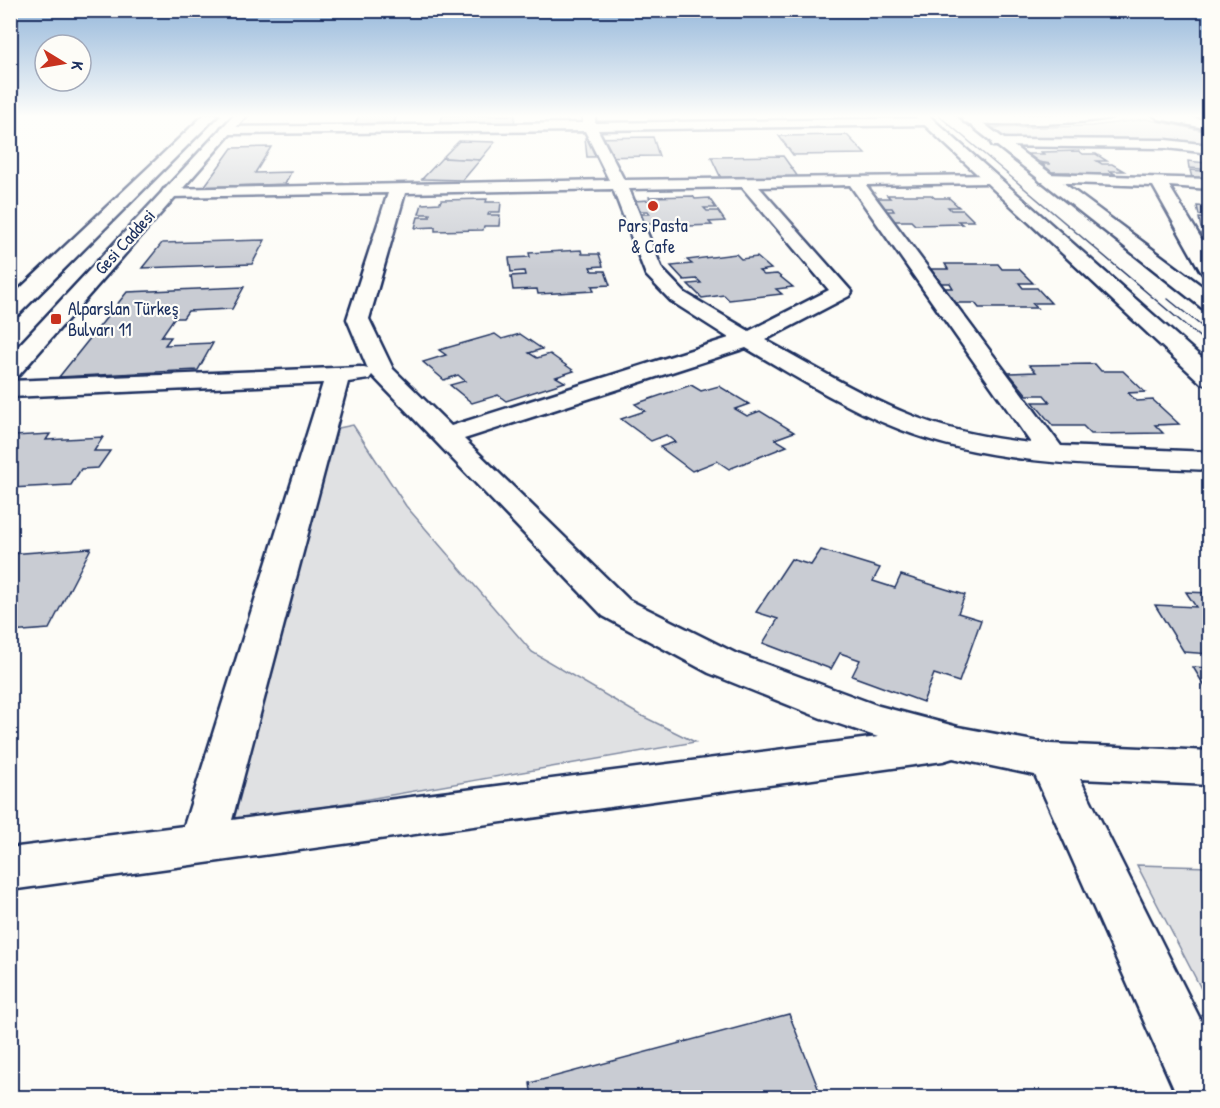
<svg xmlns="http://www.w3.org/2000/svg" width="1220" height="1108" font-family="'Patrick Hand',sans-serif">
  <rect width="100%" height="100%" fill="#fdfcf7"/>
  <filter id="ink" filterUnits="userSpaceOnUse"><feTurbulence type="fractalNoise" baseFrequency=".0167" numOctaves="2"/><feDisplacementMap in="SourceGraphic" scale="12" xChannelSelector="R" yChannelSelector="G"/><feConvolveMatrix kernelMatrix="1 2 1 2 8 2 1 2 1" color-interpolation-filters="sRGB"/></filter>
  <g filter="url(#ink)">
    <g fill="#e0e1e3" stroke="#7e88a0" stroke-width="1.5">
      <path d="M 1146,119 L 1209,132 L 1209,145 L 1127,139 L 1006,139 L 991,128 L 1092,126 Z"/>
      <path d="M 353,425 L 406,506 L 532,652 L 638,714 L 695,742 L 208,827 L 334,429 Z"/>
      <path d="M 1137,865 L 1209,867 L 1209,1004 Z"/>
    </g>
    <g fill="#c9ccd3" stroke="#1b2f5e" stroke-width="1.5">
      <path d="M 359,115 L 397,115 L 394,123 L 355,124 Z"/>
      <path d="M 443,115 L 515,115 L 514,125 L 439,126 Z"/>
      <path d="M 847,135 L 865,154 L 793,155 L 779,136 Z"/>
      <path d="M 653,137 L 659,156 L 587,157 L 585,138 Z"/>
      <path d="M 459,141 L 495,142 L 480,160 L 442,158 Z"/>
      <path d="M 271,147 L 255,173 L 291,172 L 285,184 L 204,187 L 232,148 Z"/>
      <path d="M 1079,151 L 1083,154 L 1096,154 L 1107,161 L 1097,161 L 1102,164 L 1112,164 L 1124,171 L 1110,171 L 1115,174 L 1073,174 L 1070,172 L 1052,172 L 1042,164 L 1051,164 L 1039,162 L 1028,154 L 1044,154 L 1041,152 Z"/>
      <path d="M 783,156 L 798,177 L 721,178 L 711,157 Z"/>
      <path d="M 442,158 L 480,160 L 463,180 L 422,179 Z"/>
      <path d="M 1205,160 L 1210,161 L 1210,179 L 1192,178 L 1190,170 L 1201,171 L 1201,169 L 1189,168 L 1188,161 L 1206,163 Z"/>
      <path d="M 887,195 L 931,195 L 935,198 L 949,198 L 959,207 L 948,207 L 951,210 L 963,210 L 974,221 L 958,221 L 962,224 L 915,225 L 911,221 L 892,221 L 883,211 L 894,211 L 892,208 L 881,208 L 872,198 L 890,198 Z"/>
      <path d="M 693,196 L 695,199 L 709,198 L 716,208 L 704,208 L 707,211 L 718,211 L 725,221 L 709,222 L 712,225 L 665,227 L 663,224 L 643,224 L 638,214 L 650,214 L 648,211 L 637,211 L 632,201 L 650,200 L 649,197 Z"/>
      <path d="M 487,199 L 486,202 L 501,202 L 500,212 L 489,212 L 488,215 L 500,215 L 499,226 L 484,226 L 483,230 L 435,231 L 435,227 L 415,228 L 418,217 L 430,217 L 430,214 L 419,214 L 422,204 L 440,203 L 441,200 Z"/>
      <path d="M 1197,206 L 1210,207 L 1210,216 L 1199,215 Z"/>
      <path d="M 1199,218 L 1210,219 L 1210,229 L 1201,228 Z"/>
      <path d="M 265,240 L 252,264 L 142,268 L 162,243 Z"/>
      <path d="M 581,250 L 582,254 L 599,254 L 603,266 L 590,267 L 592,271 L 605,271 L 610,285 L 592,286 L 594,291 L 538,294 L 537,289 L 513,290 L 511,276 L 525,275 L 524,271 L 511,272 L 509,258 L 530,257 L 529,253 Z"/>
      <path d="M 736,254 L 741,259 L 757,257 L 771,269 L 759,271 L 764,275 L 777,274 L 793,287 L 776,289 L 782,294 L 729,300 L 724,295 L 702,298 L 688,284 L 701,283 L 697,279 L 684,280 L 671,266 L 692,264 L 687,260 Z"/>
      <path d="M 945,264 L 998,264 L 1002,269 L 1019,269 L 1033,283 L 1019,283 L 1023,288 L 1037,288 L 1051,303 L 1032,303 L 1037,308 L 979,308 L 975,303 L 950,303 L 940,288 L 953,288 L 950,283 L 937,283 L 926,269 L 948,269 Z"/>
      <path d="M 244,287 L 232,309 L 188,311 L 183,318 L 174,318 L 161,337 L 171,337 L 165,345 L 213,343 L 198,370 L 59,377 L 127,292 Z"/>
      <path d="M 495,334 L 502,339 L 520,334 L 542,349 L 529,353 L 537,358 L 550,354 L 574,371 L 556,377 L 565,382 L 506,401 L 498,395 L 472,403 L 450,385 L 465,381 L 458,375 L 444,380 L 423,362 L 446,355 L 439,350 Z"/>
      <path d="M 1095,364 L 1101,371 L 1123,371 L 1145,392 L 1128,393 L 1137,401 L 1153,400 L 1179,424 L 1155,425 L 1163,433 L 1091,434 L 1083,426 L 1053,426 L 1033,402 L 1050,402 L 1044,395 L 1027,395 L 1009,373 L 1036,372 L 1029,365 Z"/>
      <path d="M 691,385 L 701,391 L 719,386 L 749,404 L 735,409 L 747,416 L 760,411 L 794,432 L 775,439 L 787,446 L 729,469 L 717,461 L 692,471 L 660,447 L 675,442 L 666,435 L 651,441 L 621,419 L 645,411 L 635,404 Z"/>
      <path d="M 10,433 L 16,433 L 14,436 L 50,434 L 46,440 L 103,437 L 94,451 L 110,451 L 98,468 L 81,469 L 71,485 L 10,488 Z"/>
      <path d="M 91,548 L 49,629 L 10,632 L 10,554 Z"/>
      <path d="M 821,550 L 880,568 L 873,581 L 895,588 L 901,575 L 965,595 L 958,613 L 981,620 L 959,682 L 934,674 L 923,702 L 852,676 L 860,660 L 840,653 L 831,669 L 763,643 L 778,619 L 756,612 L 791,559 L 811,565 Z"/>
      <path d="M 1186,592 L 1210,593 L 1210,654 L 1184,652 L 1155,605 L 1196,607 Z"/>
      <path d="M 1193,667 L 1210,668 L 1210,695 Z"/>
      <path d="M 789,1014 L 822,1098 L 532,1098 L 530,1083 Z"/>
    </g>
    <g fill="none" stroke-linecap="round" stroke-linejoin="round">
      <g stroke="#1b2f5e" stroke-width="5">
        <g id="minor">
          <path d="M 583,115 L 595,115 L 595,123 L 932,118 L 933,121 L 932,124 L 927,125 L 598,130 L 624,180 L 994,175 L 997,178 L 989,183 L 866,185 L 1061,446 L 1210,452 L 1210,470 C 1108,465 994,467 899,429 C 845,408 796,377 746,348 L 464,439 L 629,600 L 735,653 L 879,706 L 958,727 L 1050,744 L 1210,751 L 1210,785 L 1080,779 L 1210,1039 L 1210,1098 L 1178,1098 L 1035,775 L 953,758 L 943,761 L 10,890 L 10,848 L 184,826 L 323,383 L 10,397 L 10,381 L 360,367 L 368,369 L 347,319 L 388,193 L 170,197 L 164,195 L 162,192 L 164,189 L 609,180 L 585,131 L 227,134 L 220,130 L 222,127 L 583,123 ZM 850,185 L 1031,443 C 994,439 953,431 918,418 C 865,398 815,367 765,340 L 849,296 L 852,292 L 759,187 ZM 742,187 L 829,290 L 749,331 L 685,293 L 662,269 L 629,189 ZM 613,189 L 646,275 L 671,301 L 729,338 L 451,426 L 393,369 L 369,319 L 405,193 ZM 372,375 L 603,616 L 709,673 L 821,718 L 878,737 L 232,820 L 348,382 L 369,379 Z"/>
          <path d="M 969,115 L 1116,115 C 1105,125 983,126 964,122 L 963,119 Z"/>
          <path d="M 1153,115 L 1180,115 L 1210,121 L 1210,129 L 1159,119 Z"/>
          <path d="M 998,139 L 1166,140 L 1210,145 L 1210,153 L 1166,148 L 993,146 L 991,143 Z"/>
          <path d="M 1046,174 L 1210,179 L 1210,189 L 1169,186 L 1210,253 L 1210,276 L 1203,274 L 1200,270 L 1153,186 L 1041,182 L 1038,179 Z"/>
        </g>
      </g>
      <g stroke="#1b2f5e" stroke-width="5">
        <g id="tertiary">
          <path d="M 914,115 L 928,115 L 1210,365 L 1210,385 L 1201,383 Z"/>
          <path d="M 958,115 L 972,115 L 1210,292 L 1210,309 L 1202,308 Z"/>
        </g>
      </g>
      <g stroke="#1b2f5e" stroke-width="5">
        <g id="secondary">
          <path d="M 204,115 L 218,115 L 18,315 L 10,316 L 10,298 Z"/>
          <path d="M 234,115 L 247,115 L 19,375 L 10,377 L 10,355 Z"/>
        </g>
      </g>
      <use href="#minor" fill="#fdfcf7" fill-rule="evenodd"/>
      <use href="#tertiary" fill="#fdfcf7" fill-rule="evenodd"/>
      <use href="#secondary" fill="#fdfcf7" fill-rule="evenodd"/>
      <g stroke="#1b2f5e" stroke-width="1.5">
        <path d="M 938,115 L 1210,346"/>
        <path d="M 1168,299 L 1210,333"/>
      </g>
    </g>
  </g>
  <linearGradient id="sky" x2="0" y2="1"><stop stop-color="#93b6da"/><stop offset="0.43" stop-color="#fefefb"/><stop offset="1" stop-color="#fefefb" stop-opacity="0"/></linearGradient>
  <rect width="1220" height="270" fill="url(#sky)"/>
  <g fill="#c8321e" stroke="#fdfcf7" stroke-width="2">
    <circle cx="653" cy="206" r="6"/>
    <rect x="50" y="313" width="12" height="12" rx="3"/>
  </g>
  <g text-anchor="middle" stroke-width="4.5" stroke-linejoin="round" paint-order="stroke">
    <g font-size="18" fill="#1b2f5e" stroke="#fdfcf7">
      <text x="653" y="232">Pars Pasta<tspan x="653" dy="21">&amp; Cafe</tspan></text>
      <text x="68" y="315" text-anchor="start">Alparslan Türkeş<tspan x="68" dy="21">Bulvarı 11</tspan></text>
    </g>
    <g font-size="18" fill="#1b2f5e" stroke="#fdfcf7">
      <text transform="translate(125 242) rotate(-48)" y="6">Gesi Caddesi</text>
    </g>
  </g>
  <rect width="1220" height="1108" fill="none" stroke="#fdfcf7" stroke-width="36"/>
  <rect x="18" y="18" width="1184" height="1072" fill="none" stroke="#1b2f5e" stroke-width="2" filter="url(#ink)"/>
  <g transform="translate(63 63) rotate(101)"><circle r="28" fill="#fdfcf7" stroke="#a3aaba" stroke-width="1.5"/>
  <path d="M0-4.5L10 22L0 15L-10 22Z" fill="#c8321e"/>
  <text y="-9" font-size="16" font-weight="bold" text-anchor="middle" fill="#1b2f5e">K</text>
  </g>
</svg>
